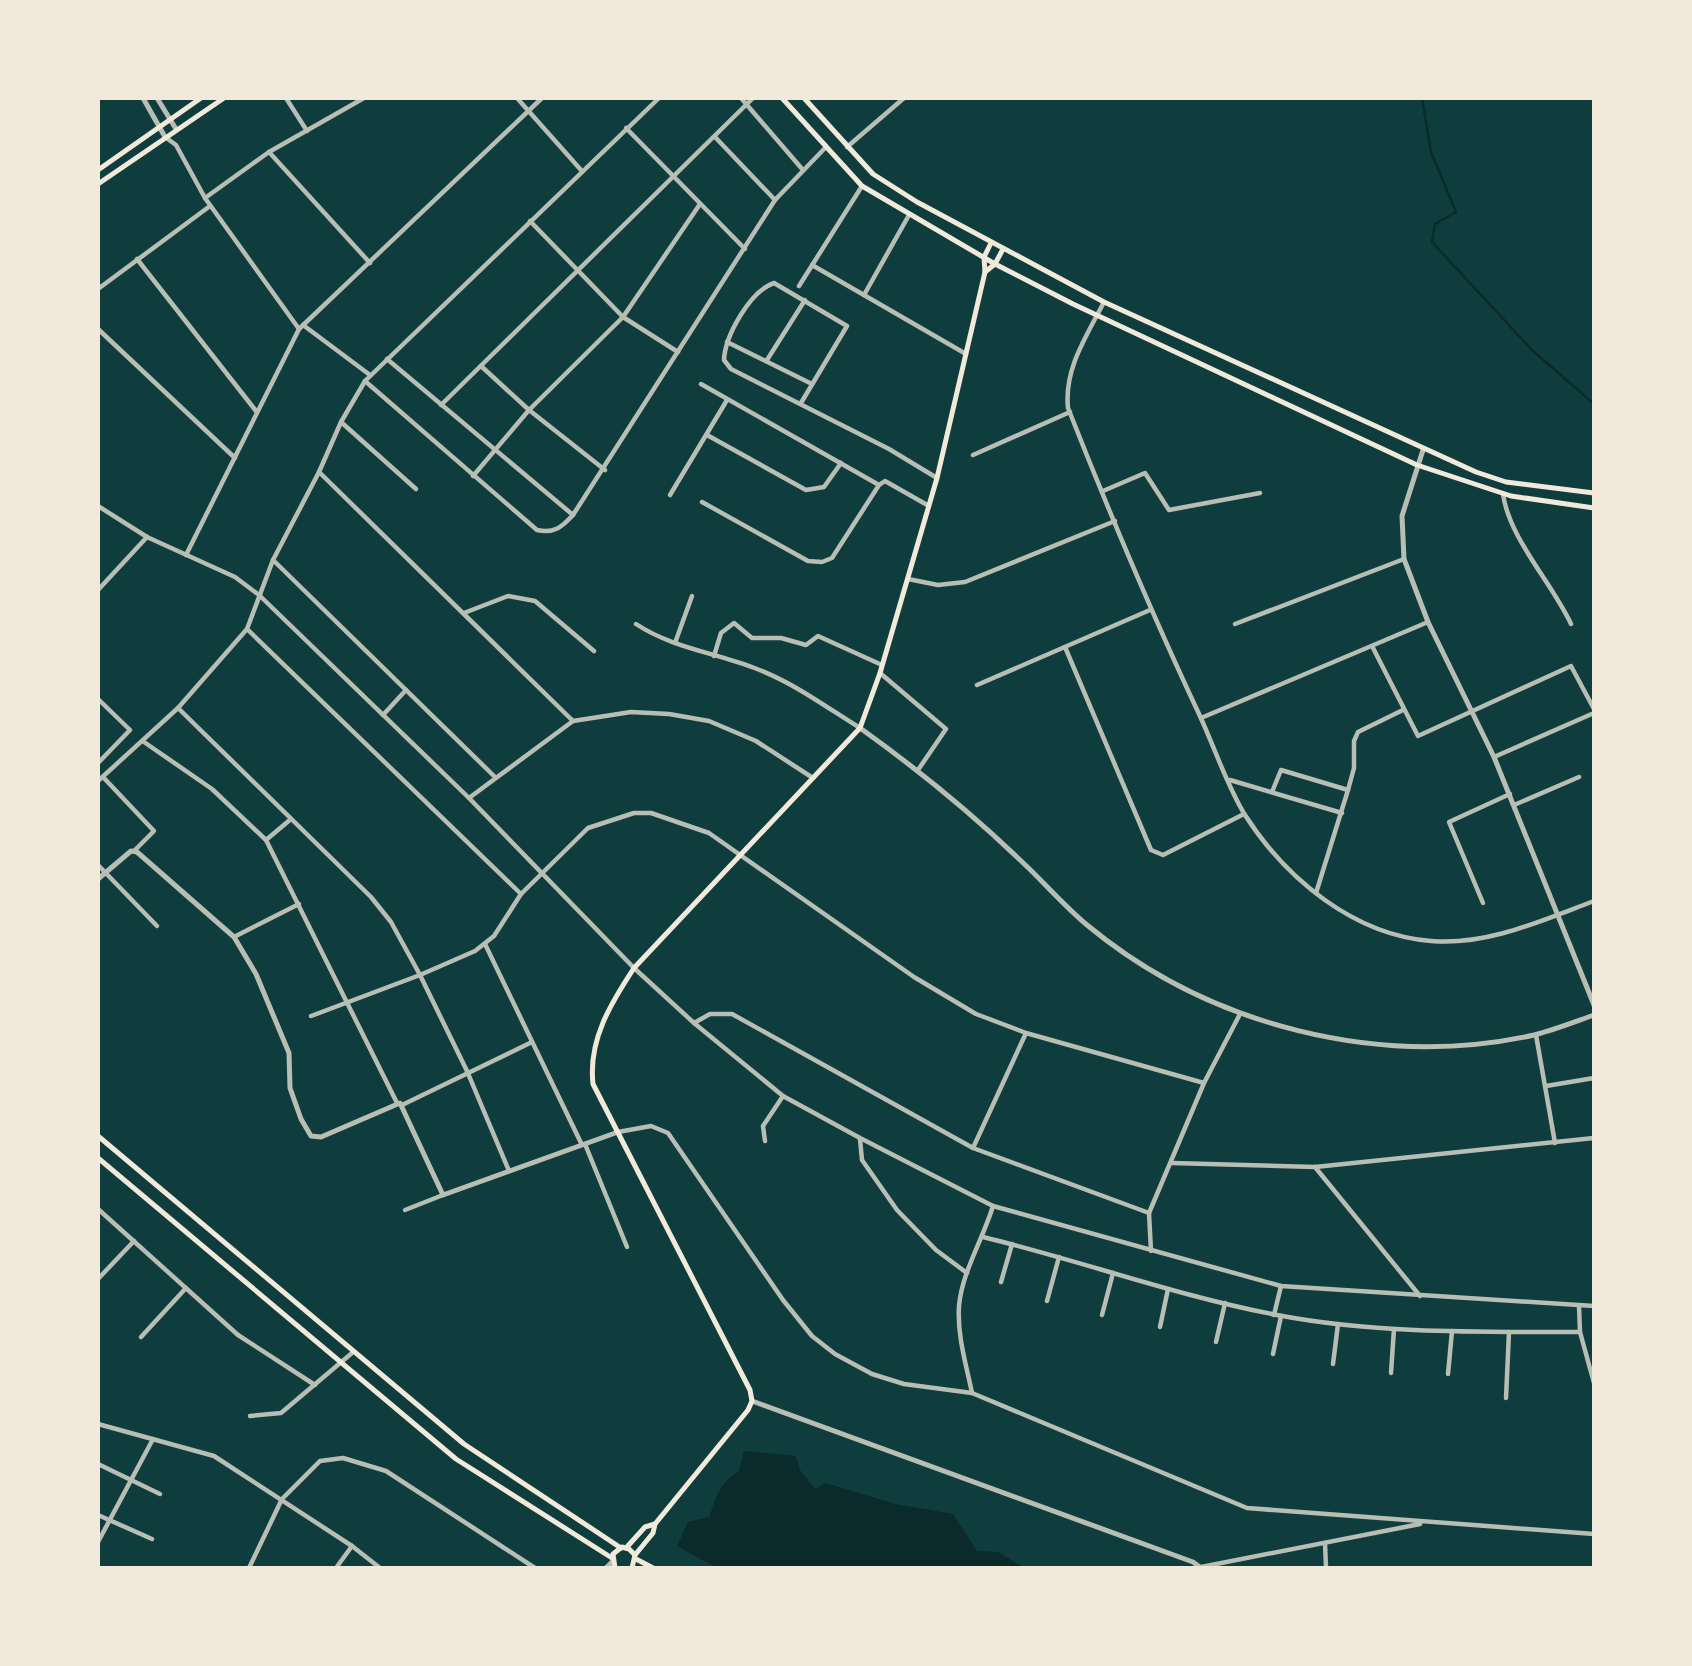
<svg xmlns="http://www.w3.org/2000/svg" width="1692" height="1666" font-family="'PT Serif',serif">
  <rect width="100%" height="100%" fill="#0f3d3e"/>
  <path fill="#0a2a2b" d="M 744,1451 L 796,1456 L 800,1470 L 815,1489 L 826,1483 L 895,1504 L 953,1514 L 977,1551 L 998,1552 L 1025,1568 L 717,1568 L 677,1546 L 688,1522 L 710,1517 C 714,1497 722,1481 739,1471 Z"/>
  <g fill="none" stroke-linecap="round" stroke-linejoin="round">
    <path stroke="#0a2a2b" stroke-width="2.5" d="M 1422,98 L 1431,152 L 1456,212 L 1435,224 L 1432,242 L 1532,350 L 1594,404"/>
    <g stroke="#b8beb3" stroke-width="4.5">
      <path d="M 286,98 L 307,131"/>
      <path d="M 517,98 L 581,170"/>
      <path d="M 741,98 L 803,170"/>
      <path d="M 626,128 L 745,249"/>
      <path d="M 165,137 L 176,145 L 205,198 L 299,329"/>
      <path d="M 715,137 L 775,200"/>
      <path d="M 847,147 L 904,98"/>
      <path d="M 269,152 L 370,263"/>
      <path d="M 205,198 L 269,152 L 364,98"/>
      <path d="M 530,221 L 623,317 L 678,352"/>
      <path d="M 137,259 L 256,411"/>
      <path d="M 812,265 L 966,354"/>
      <path d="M 799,286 L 862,186"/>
      <path d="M 98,289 L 210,206"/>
      <path d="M 864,295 L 909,215"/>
      <path d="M 1104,302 C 1086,337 1064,369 1068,408 C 1109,512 1152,614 1199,714 C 1214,746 1227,786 1245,815 C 1286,879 1354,935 1431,941 C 1487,946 1543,920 1594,901"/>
      <path d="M 303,325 L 370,375"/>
      <path d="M 98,329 L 235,458"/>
      <path d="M 727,342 L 812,384"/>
      <path d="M 387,359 L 573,515 L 775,200 L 825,148"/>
      <path d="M 767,360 L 805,300"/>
      <path d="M 481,366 L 529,410 L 605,470"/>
      <path d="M 365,381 L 537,530 C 554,534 562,527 573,515"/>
      <path d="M 701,384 L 879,485"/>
      <path d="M 801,403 L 847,326 L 774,283 C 750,291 725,336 724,360 L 731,369 L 889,449 L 937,478"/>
      <path d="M 441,405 L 753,98"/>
      <path d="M 341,422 L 416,489"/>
      <path d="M 707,435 L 806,490 L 824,487 L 841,463"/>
      <path d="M 973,455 L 1070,412"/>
      <path d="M 319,472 L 573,721"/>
      <path d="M 473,476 L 529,410 L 623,317 L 700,204"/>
      <path d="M 1103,491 L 1145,473 L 1169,510 L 1260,493"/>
      <path d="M 1503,494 C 1509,538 1552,583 1571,624"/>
      <path d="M 670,495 L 727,400"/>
      <path d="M 702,502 L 808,561 L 822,562 L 832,558 L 879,485 L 885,481 L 929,506"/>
      <path d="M 98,506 L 147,537 L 235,577 L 259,595 L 469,798 L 634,968 L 694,1023 L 783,1096 L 860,1138 L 993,1206 L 1281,1286 L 1594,1306"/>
      <path d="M 186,555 L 299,329 L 542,98"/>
      <path d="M 273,560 L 495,777"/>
      <path d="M 908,579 L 938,585 L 965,582 L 1115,521"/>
      <path d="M 98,590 L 147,537"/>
      <path d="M 464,613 L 508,596 L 535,601 L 594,651"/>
      <path d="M 636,624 C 672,648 717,653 757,669 C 794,683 826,707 860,728"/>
      <path d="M 1235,624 L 1404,559"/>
      <path d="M 247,629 L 521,894"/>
      <path d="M 675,643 L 692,596"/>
      <path d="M 1372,646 L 1418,736 L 1571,666 L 1594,709"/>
      <path d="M 1065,647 L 1151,850 L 1163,855 L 1244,814"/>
      <path d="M 714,656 L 721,633 L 734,623 L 752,638 L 781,638 L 806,645 L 818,636 L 882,665"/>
      <path d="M 880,673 L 946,729 L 918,770"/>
      <path d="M 977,685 L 1150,610"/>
      <path d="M 98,699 L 130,730 L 98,763"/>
      <path d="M 178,708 L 371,897 L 391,922 L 420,975 L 467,1071 L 509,1171"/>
      <path d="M 383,715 L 406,690"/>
      <path d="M 1201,718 L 1428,622"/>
      <path d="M 144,742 L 212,789 L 266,840 L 397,1103"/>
      <path d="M 1494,757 L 1594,713"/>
      <path d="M 103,777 L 154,831 L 134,851"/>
      <path d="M 1230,780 L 1342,813"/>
      <path d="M 98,781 L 178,708 L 247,629 L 273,560 L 319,472 L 341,422 L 365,381 L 659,98"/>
      <path d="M 1272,792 L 1281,770 L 1348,790"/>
      <path d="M 469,798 L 573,721 L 631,712 L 669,714 L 709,721 L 756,741 L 813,778"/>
      <path d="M 1514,805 L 1579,777"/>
      <path d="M 266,840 L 291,819"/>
      <path d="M 98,865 L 157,926"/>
      <path d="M 1316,893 L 1348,790 L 1354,768 L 1354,741 L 1358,732 L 1403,710"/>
      <path d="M 1483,903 L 1449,822 L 1510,794"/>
      <path d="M 234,937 L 299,904"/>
      <path d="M 485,944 L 582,1145"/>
      <path d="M 311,1016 L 420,975 L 475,951 L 494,936 L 521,894 L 588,828 L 634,813 L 651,813 L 709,833 L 914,977 L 976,1014 L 1026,1033 L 1204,1083"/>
      <path d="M 694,1023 L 710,1014 L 732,1014 L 973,1148 L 1149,1213"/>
      <path d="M 1536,1035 L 1555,1143"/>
      <path d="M 1546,1086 L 1594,1078"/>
      <path d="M 402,1105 L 532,1042"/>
      <path d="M 618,1132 L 651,1126 L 668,1133 L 783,1300 L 812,1336 L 835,1354 L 872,1374 L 904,1384 L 972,1393 L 1247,1508 L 1594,1534"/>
      <path d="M 860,1139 L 862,1160 L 897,1210 L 936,1250 L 967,1273"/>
      <path d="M 765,1141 L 763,1126 L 783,1096"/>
      <path d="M 585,1144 L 627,1247"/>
      <path d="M 973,1148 L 1026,1033"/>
      <path d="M 1172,1163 L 1315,1167 L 1594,1138"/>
      <path d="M 1315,1167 L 1420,1296"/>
      <path d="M 98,1209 L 238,1335 L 315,1385"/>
      <path d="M 405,1210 L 443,1195"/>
      <path d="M 983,1237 C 1082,1261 1177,1296 1277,1315 C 1376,1334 1479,1332 1580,1332"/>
      <path d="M 1151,1251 L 1149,1213 L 1204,1083 L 1240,1014"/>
      <path d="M 98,1279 L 134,1241"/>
      <path d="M 1001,1282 L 1012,1244"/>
      <path d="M 1047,1301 L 1059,1257"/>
      <path d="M 1579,1306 L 1580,1332 L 1594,1383"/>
      <path d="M 1102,1315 L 1113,1273"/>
      <path d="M 1274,1315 L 1281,1286"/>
      <path d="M 1160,1327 L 1168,1289"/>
      <path d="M 141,1337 L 186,1288"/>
      <path d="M 1216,1342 L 1225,1303"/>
      <path d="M 1273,1354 L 1281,1316"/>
      <path d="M 1333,1364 L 1338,1324"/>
      <path d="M 1391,1373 L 1394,1329"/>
      <path d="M 1448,1374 L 1452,1331"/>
      <path d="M 972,1393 C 966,1364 957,1335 959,1306 C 962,1272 983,1239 993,1206"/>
      <path d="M 1506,1398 L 1509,1332"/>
      <path d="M 250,1416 L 281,1413 L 352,1353"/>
      <path d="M 98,1424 L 214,1456 L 352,1546 L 380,1568"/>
      <path d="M 98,1464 L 160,1494"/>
      <path d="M 98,1515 L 152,1539"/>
      <path d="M 98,1542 L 153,1439"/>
      <path d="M 1325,1543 L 1326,1568"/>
      <path d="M 1201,1567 L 1420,1524"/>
      <path d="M 249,1568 L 282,1499 L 320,1461 L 343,1458 L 386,1471 L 535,1568"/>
      <path d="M 336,1568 L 352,1546"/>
    </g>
    <g stroke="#b8beb3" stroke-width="5">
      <path d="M 143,98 L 165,137"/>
      <path d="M 157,98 L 176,129"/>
      <path d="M 1423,450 L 1402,516 L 1404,559 L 1428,622 L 1494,757 L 1594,1005"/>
      <path d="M 860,728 C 916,768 969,811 1019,859 C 1042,880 1063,905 1087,925 C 1209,1026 1379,1069 1534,1035 C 1554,1030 1574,1022 1594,1015"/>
      <path d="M 98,879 L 131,851 L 137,852 L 234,937 L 256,974 L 289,1053 L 290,1088 L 301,1119 L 311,1136 L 321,1137 L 400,1103 L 443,1195 L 618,1132"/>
      <path d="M 752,1401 L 1193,1562 L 1201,1568"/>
      <path d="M 606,1568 L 612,1562"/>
    </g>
    <g stroke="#f1e9da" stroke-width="5">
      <path d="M 782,98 L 862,186 L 995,264 L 1073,304 L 1417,465 L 1511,496 L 1594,508"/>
      <path d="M 804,98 L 873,174 L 917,202 L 1104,302 L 1476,472 L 1506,482 L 1594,493"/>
      <path d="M 98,170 L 201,98"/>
      <path d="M 98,184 L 224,98"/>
      <path d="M 985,272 L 995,264 L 1003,249"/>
      <path d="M 98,1136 L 464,1444 L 621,1548"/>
      <path d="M 98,1158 L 456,1459 L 612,1558"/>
      <path d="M 626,1548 L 645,1527 L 655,1524"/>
      <path d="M 635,1555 L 653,1533 L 655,1524 L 748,1410 L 752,1401 L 750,1390 L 593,1084 C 588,1040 611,1003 634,968 L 860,728 L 880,673 L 937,478 L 985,272 L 984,257 L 991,243"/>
      <path d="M 636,1559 L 653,1568"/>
      <path d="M 615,1568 L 613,1554 L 622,1547 L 629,1549 L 635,1555 L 632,1568"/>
    </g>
  </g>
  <rect width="1692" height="1666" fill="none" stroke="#f1e9da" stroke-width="200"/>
</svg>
